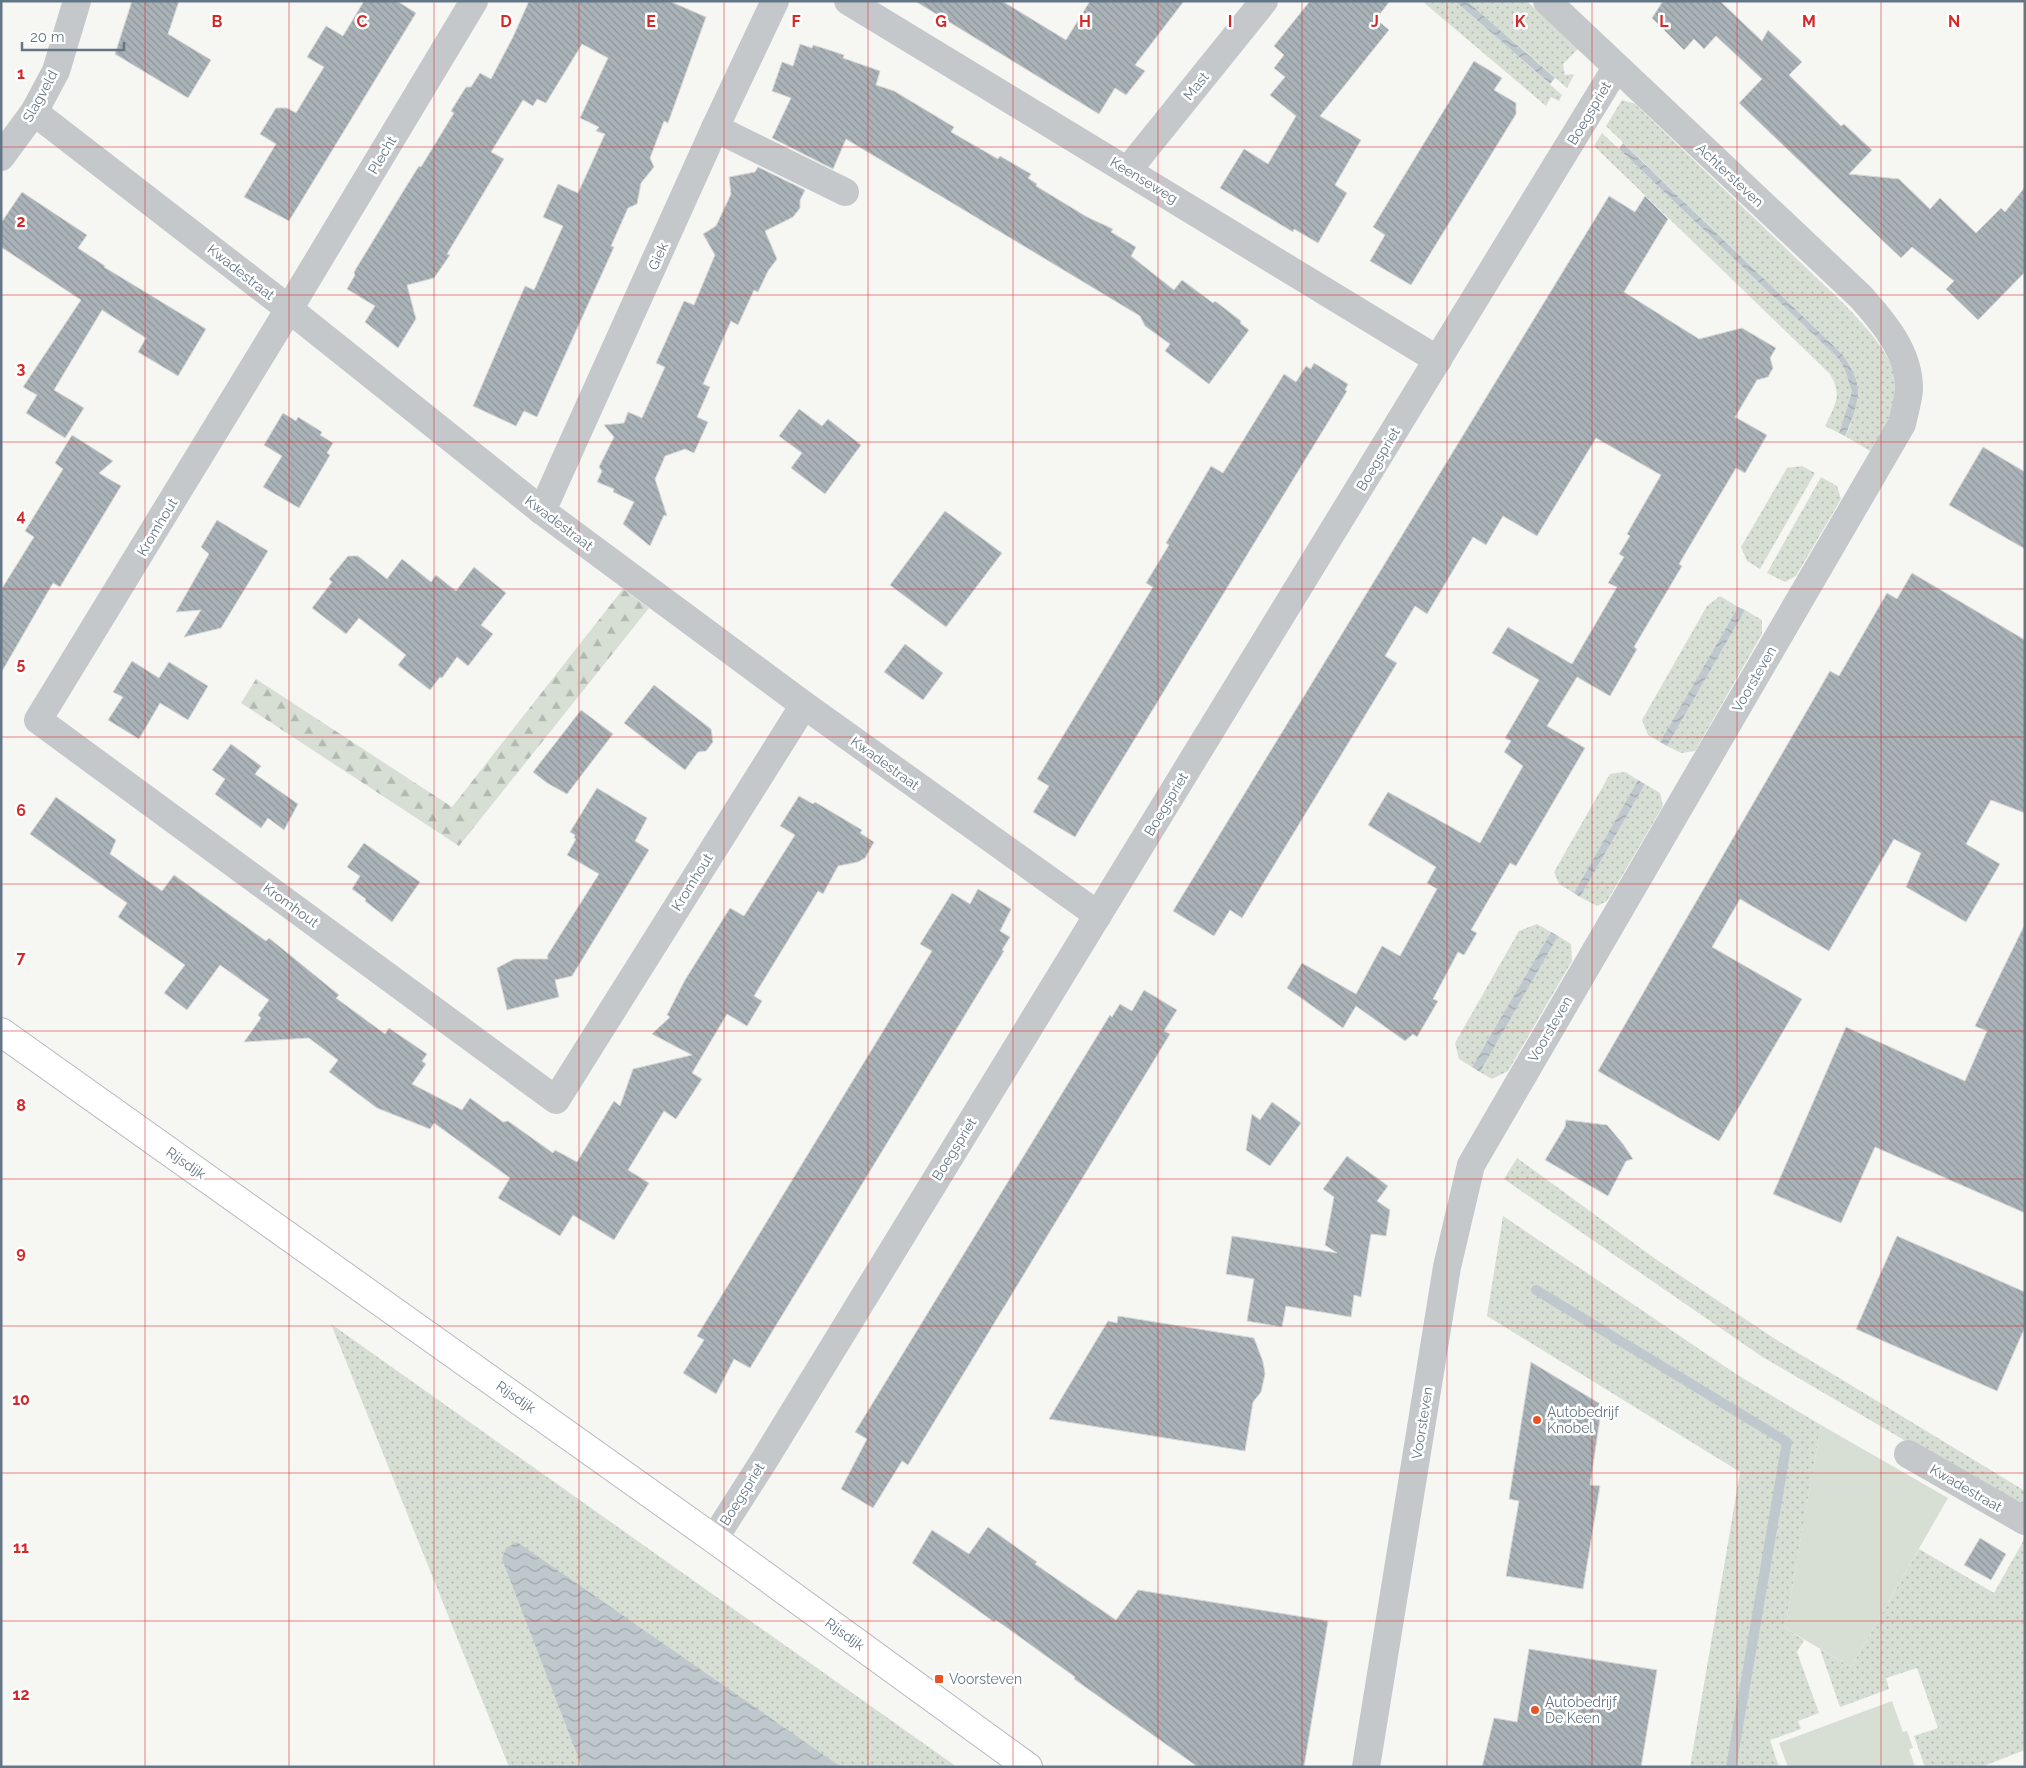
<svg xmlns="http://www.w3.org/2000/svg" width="2026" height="1768" font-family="Raleway,sans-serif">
  <defs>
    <pattern id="green-dots" width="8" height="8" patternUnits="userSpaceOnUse" patternTransform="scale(1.25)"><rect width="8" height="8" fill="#d7ded4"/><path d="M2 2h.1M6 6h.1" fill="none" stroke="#b2b9b2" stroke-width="1.8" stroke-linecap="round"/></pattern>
    <pattern id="forest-firs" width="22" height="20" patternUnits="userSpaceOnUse" patternTransform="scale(1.25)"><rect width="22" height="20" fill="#d7ded4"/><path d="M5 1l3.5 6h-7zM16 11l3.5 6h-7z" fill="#b2b9b2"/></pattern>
    <pattern id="water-waves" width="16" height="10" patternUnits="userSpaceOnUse" patternTransform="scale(1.25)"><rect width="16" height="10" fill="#bec8cd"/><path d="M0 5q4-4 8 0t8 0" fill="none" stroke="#9ea7ac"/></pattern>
    <pattern id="building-back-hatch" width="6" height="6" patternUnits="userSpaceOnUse" patternTransform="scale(1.25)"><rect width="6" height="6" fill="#aab3b8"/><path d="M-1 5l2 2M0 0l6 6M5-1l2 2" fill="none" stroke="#8e969b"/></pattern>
  </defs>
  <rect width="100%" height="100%" fill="#f6f6f3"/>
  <g fill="url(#green-dots)">
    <path d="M 1422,1 L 1455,1 L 1562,95 L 1559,101 L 1551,97 L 1546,106 Z"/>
    <path d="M 1467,1 L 1527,1 L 1578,49 L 1563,64 L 1565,75 L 1572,74 L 1574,75 L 1567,88 Z"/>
    <path d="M 1622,100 L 1635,104 L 1845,305 C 1872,334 1910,370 1891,414 C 1886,427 1877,439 1870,451 L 1845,436 L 1850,426 L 1858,391 L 1843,355 L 1606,126 Z"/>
    <path d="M 1602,133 L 1838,358 L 1845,370 L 1852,392 L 1839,433 L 1825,426 C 1835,404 1843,397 1830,374 L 1594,146 Z"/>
    <path d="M 1802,466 L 1815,473 L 1760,569 L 1747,561 L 1741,547 L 1787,468 Z"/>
    <path d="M 1821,477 L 1837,486 L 1841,499 L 1796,576 L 1785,582 L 1767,573 Z"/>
    <path d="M 1720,596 L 1738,607 L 1660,742 L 1648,735 L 1642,720 L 1707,606 Z"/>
    <path d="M 1745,610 L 1762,620 L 1762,634 L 1695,751 L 1681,753 L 1667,746 Z"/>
    <path d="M 1625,772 L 1638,780 L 1574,893 L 1559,884 L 1554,872 L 1610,774 Z"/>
    <path d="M 1645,784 L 1660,793 L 1663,806 L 1607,901 L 1597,906 L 1580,897 Z"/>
    <path d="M 1537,924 L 1551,932 L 1472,1067 L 1459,1059 L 1455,1043 L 1519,931 Z"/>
    <path d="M 1558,936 L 1571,944 L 1572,961 L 1508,1071 L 1492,1079 L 1480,1072 Z"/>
    <path d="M 1517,1158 L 1657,1260 L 1772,1337 L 2025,1491 L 2025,1510 L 1938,1460 L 1761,1356 L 1504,1179 Z"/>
    <path d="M 1503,1216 L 1736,1374 L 1821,1425 L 1785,1628 L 1804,1640 L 1797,1652 L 1819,1713 L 1798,1721 L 1801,1729 L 1770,1740 L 1779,1767 L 1690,1767 L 1740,1472 L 1487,1316 Z"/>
    <path d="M 331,1324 L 957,1767 L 509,1767 Z"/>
    <path d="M 2025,1538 L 2025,1750 L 1981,1767 L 1925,1767 L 1914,1736 L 1938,1728 L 1917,1668 L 1886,1678 L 1889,1689 L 1840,1707 L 1820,1649 L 1851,1667 L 1919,1549 L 1994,1593 Z"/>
  </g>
  <path fill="url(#forest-firs)" d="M 623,589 L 649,608 L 459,846 L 241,703 L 256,679 L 452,807 Z"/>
  <g fill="#d7ded4">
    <path d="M 1821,1425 L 1948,1498 L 1851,1667 L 1785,1628 Z"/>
    <path d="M 1892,1701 L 1903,1732 L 1907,1731 L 1913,1748 L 1909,1749 L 1915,1767 L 1788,1767 L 1779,1743 Z"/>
  </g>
  <g fill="url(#water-waves)">
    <path d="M 1455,1 L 1467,1 L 1555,78 L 1550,84 Z"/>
    <path d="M 1623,143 L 1843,355 C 1849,365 1858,379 1858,391 C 1858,404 1850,425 1845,436 L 1839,433 L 1852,392 L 1845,370 L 1838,358 L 1619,149 Z"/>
    <path d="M 1738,607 L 1745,610 L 1667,746 L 1660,742 Z"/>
    <path d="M 1638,780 L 1645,784 L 1580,897 L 1574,893 Z"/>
    <path d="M 1551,932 L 1558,936 L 1480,1072 L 1472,1067 Z"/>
    <path d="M 517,1542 L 841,1767 L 582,1767 L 502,1559 L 506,1548 Z"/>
  </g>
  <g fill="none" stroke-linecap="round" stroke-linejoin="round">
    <path stroke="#bec8cd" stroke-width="10" d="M 1536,1290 L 1787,1442 L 1731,1767"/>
  </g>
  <g fill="url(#building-back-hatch)" stroke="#d8d8d5">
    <path d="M 132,1 L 179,1 L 168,34 L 211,60 L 188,98 L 115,54 Z"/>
    <path d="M 364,1 L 397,1 L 416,13 L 289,221 L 244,197 L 276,144 L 260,134 L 276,108 L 287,108 L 296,113 L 324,67 L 307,57 L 326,26 L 343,36 Z"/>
    <path d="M 529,1 L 669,1 L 706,17 L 668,123 L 664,121 L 650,158 L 654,167 L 641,183 L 637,204 L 628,208 L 611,246 L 614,247 L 537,417 L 524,411 L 516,426 L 473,406 L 525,286 L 534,290 L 563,226 L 543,217 L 558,184 L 578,193 L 605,134 L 596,131 L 599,127 L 580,118 L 608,58 L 582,44 L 546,103 L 537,99 L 533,106 L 523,100 L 491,152 L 504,159 L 447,254 L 450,255 L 434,278 L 407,285 L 416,319 L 398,348 L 365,322 L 375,306 L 347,289 L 355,275 L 354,272 L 404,190 L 419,166 L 421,167 L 454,113 L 451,111 L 466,87 L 471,87 L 480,73 L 491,79 L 513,37 Z"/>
    <path d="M 915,1 L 1002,1 L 1066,40 L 1090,1 L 1184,1 L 1135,65 L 1145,71 L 1126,95 L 1115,88 L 1099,114 Z"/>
    <path d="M 1310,1 L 1390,1 L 1376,19 L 1389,30 L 1320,116 L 1361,140 L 1335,185 L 1347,193 L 1318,243 L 1294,229 L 1293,232 L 1220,188 L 1244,149 L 1268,164 L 1296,116 L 1270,95 L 1285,77 L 1274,68 L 1284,55 L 1274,46 Z"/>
    <path d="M 1663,1 L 1720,1 L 1762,41 L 1768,30 L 1802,62 L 1789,75 L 1841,126 L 1844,124 L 1872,150 L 1849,174 L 1899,179 L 1930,209 L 1940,198 L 1976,233 L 2001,208 L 2005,212 L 2025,187 L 2025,272 L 1978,320 L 1946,289 L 1954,281 L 1912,247 L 1901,258 L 1739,103 L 1762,79 L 1716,36 L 1704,49 L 1694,39 L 1684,50 L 1652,18 Z"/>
    <path d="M 800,44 L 812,48 L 813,45 L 829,50 L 844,55 L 843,58 L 880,71 L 876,85 L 894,91 L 954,127 L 951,132 L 998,159 L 1000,156 L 1031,174 L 1028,178 L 1037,184 L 1036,186 L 1087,217 L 1113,229 L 1111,232 L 1136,247 L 1131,256 L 1174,290 L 1182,280 L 1213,303 L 1215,301 L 1241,321 L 1240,323 L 1249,330 L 1209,384 L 1165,351 L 1170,344 L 1145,326 L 1140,316 L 846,139 L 833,169 L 772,138 L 791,98 L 772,91 L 782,62 L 793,66 Z"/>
    <path d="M 1474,61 L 1502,78 L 1494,90 L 1516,103 L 1516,114 L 1411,285 L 1370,261 L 1385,235 L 1373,227 Z"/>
    <path d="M 758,167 L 805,190 L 800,200 L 800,208 L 793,217 L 765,231 L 777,259 L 768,271 L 758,292 L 754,290 L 738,325 L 731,321 L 703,384 L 710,387 L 697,417 L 708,422 L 694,453 L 685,449 L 665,456 L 660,468 L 655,479 L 667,516 L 664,515 L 650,546 L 623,524 L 634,502 L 613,492 L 614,489 L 597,482 L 602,471 L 599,467 L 614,437 L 604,425 L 624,423 L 628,412 L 642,418 L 665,367 L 656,363 L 684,301 L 694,305 L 715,255 L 703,234 L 716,226 L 731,194 L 729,177 L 755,172 Z"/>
    <path d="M 22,192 L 87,235 L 78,248 L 105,266 L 104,267 L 206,329 L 178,376 L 138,352 L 146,338 L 102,310 L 54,390 L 84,408 L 65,438 L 26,413 L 37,395 L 23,387 L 81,300 L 1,247 L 1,223 Z"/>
    <path d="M 1609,196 L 1635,212 L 1645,196 L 1668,219 L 1624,292 L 1699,339 L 1742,328 L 1776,348 L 1770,358 L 1773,368 L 1768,377 L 1757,380 L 1735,417 L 1767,435 L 1745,473 L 1736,468 L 1679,564 L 1682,566 L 1634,647 L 1637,649 L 1610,696 L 1577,677 L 1547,726 L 1585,748 L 1516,866 L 1510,863 L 1471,930 L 1477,933 L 1464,955 L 1458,952 L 1433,999 L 1438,1001 L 1417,1037 L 1413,1034 L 1405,1041 L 1356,1006 L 1343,1028 L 1287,988 L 1302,963 L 1356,994 L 1382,946 L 1400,956 L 1437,889 L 1427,883 L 1436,867 L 1368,825 L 1388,792 L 1480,843 L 1523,766 L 1504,752 L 1511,741 L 1505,738 L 1539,680 L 1492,653 L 1508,627 L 1572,664 L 1617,587 L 1608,583 L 1624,557 L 1619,554 L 1630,536 L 1627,534 L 1661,475 L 1596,438 L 1537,536 L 1503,516 L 1486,545 L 1473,537 L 1427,614 L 1415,606 L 1385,656 L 1397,663 L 1242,918 L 1230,910 L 1214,936 L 1173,911 Z"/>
    <path d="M 1314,363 L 1348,384 L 1345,390 L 1347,391 L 1075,837 L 1033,812 L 1049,786 L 1037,779 L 1153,587 L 1146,583 L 1169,545 L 1166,543 L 1211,466 L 1223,473 L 1284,374 L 1296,382 L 1306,366 L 1311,369 Z"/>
    <path d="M 799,409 L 822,426 L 828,419 L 861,445 L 825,494 L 791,468 L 802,453 L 779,436 Z"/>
    <path d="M 283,413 L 296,421 L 298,417 L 322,432 L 320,435 L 333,443 L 327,453 L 330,455 L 299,508 L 263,487 L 282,456 L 264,445 Z"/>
    <path d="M 72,435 L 113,461 L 99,473 L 121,486 L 60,587 L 53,583 L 1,673 L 1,590 L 34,537 L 25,531 L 63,469 L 55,463 Z"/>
    <path d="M 1983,447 L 2025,472 L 2025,549 L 1949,505 Z"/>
    <path d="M 945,511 L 1002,553 L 946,627 L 890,585 Z"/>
    <path d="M 217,520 L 268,551 L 221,628 L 184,637 L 201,610 L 176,612 L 209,554 L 201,547 Z"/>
    <path d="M 348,556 L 358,556 L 387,579 L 402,559 L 431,582 L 436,575 L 456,591 L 474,567 L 506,593 L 481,625 L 493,634 L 468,666 L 457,657 L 442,678 L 440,677 L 430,690 L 398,665 L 406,655 L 359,618 L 346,634 L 312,608 L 332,582 L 329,579 Z"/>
    <path d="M 1912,573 L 2025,640 L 2025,813 L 1991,800 L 1966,844 L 2000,864 L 1966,922 L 1906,887 L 1921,853 L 1894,839 L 1829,951 L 1740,899 L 1712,947 L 1802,999 L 1719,1141 L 1598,1071 L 1830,671 L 1839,676 L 1887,593 L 1897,599 Z"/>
    <path d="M 905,644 L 943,673 L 923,700 L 884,672 Z"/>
    <path d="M 132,661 L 159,678 L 169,662 L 208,686 L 188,720 L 160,703 L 139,739 L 108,720 L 123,697 L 113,692 Z"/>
    <path d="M 654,685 L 711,729 L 713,742 L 706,751 L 698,752 L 685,770 L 624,723 Z"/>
    <path d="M 581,710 L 613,734 L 567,794 L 547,783 L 533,772 Z"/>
    <path d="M 231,744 L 261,766 L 255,774 L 298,804 L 284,830 L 268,818 L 261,828 L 215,794 L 225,779 L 212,770 Z"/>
    <path d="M 597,788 L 647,818 L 635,841 L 649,850 L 572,976 L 555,980 L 559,997 L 507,1010 L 497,968 L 514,959 L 548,959 L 547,956 L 599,874 L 567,855 L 576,839 L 574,838 L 575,835 L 570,832 Z"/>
    <path d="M 799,796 L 813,804 L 815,802 L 862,830 L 860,833 L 874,842 L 865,858 L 858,862 L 838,866 L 823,894 L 818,891 L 754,996 L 762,1001 L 747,1026 L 727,1014 L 692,1073 L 702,1079 L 676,1119 L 664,1111 L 628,1170 L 649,1183 L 614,1240 L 573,1215 L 560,1236 L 498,1198 L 510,1178 L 434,1123 L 430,1129 L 377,1108 L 329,1072 L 338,1060 L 309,1038 L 244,1042 L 261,1018 L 258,1015 L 269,1000 L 220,965 L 187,1010 L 164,993 L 185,965 L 118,917 L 127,903 L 30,834 L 56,797 L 116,840 L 110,854 L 162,891 L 174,875 L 266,941 L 269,938 L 339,995 L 336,998 L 385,1034 L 389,1028 L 427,1054 L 422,1061 L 426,1064 L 412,1084 L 462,1110 L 470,1098 L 503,1122 L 508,1121 L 553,1153 L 555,1150 L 577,1162 L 614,1101 L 620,1106 L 633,1069 L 692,1055 L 652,1034 L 670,1017 L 667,1015 L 685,980 L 730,908 L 744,916 L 795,835 L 780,826 Z"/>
    <path d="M 364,843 L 420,882 L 392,922 L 365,901 L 366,899 L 352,889 L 360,876 L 347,867 Z"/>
    <path d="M 978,889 L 1011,909 L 1000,931 L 1010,937 L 1002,950 L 1004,951 L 750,1368 L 734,1359 L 716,1394 L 683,1373 L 704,1340 L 697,1336 L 932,951 L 920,944 L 952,893 L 970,904 Z"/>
    <path d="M 2025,924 L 2025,1213 L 1875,1147 L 1841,1223 L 1773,1194 L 1846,1027 L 1965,1081 L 1987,1031 L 1975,1026 Z"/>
    <path d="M 1144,990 L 1177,1010 L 1164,1031 L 1170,1034 L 908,1465 L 902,1461 L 873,1508 L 841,1489 L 867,1439 L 855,1432 L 1110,1015 L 1112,1017 L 1120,1004 L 1132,1011 Z"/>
    <path d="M 1272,1102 L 1301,1123 L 1270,1166 L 1246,1150 L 1252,1114 L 1260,1120 Z"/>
    <path d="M 1566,1120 L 1607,1125 L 1623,1144 L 1633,1159 L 1626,1161 L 1608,1196 L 1545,1160 L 1565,1127 Z"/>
    <path d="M 1347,1156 L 1388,1186 L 1377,1201 L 1390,1210 L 1386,1236 L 1371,1234 L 1361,1297 L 1354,1295 L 1351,1317 L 1286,1306 L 1282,1327 L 1247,1321 L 1254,1279 L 1226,1274 L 1232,1236 L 1337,1253 L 1325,1245 L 1334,1197 L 1323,1189 Z"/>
    <path d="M 1897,1236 L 2025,1292 L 2025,1327 L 1997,1391 L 1856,1329 Z"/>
    <path d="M 1118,1316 L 1254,1338 L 1263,1362 L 1265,1374 L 1261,1392 L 1253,1402 L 1245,1451 L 1049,1419 L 1108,1321 L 1117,1323 Z"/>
    <path d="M 1531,1362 L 1602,1405 L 1590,1485 L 1600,1486 L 1583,1589 L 1506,1576 L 1519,1501 L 1509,1499 Z"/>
    <path d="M 988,1527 L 1037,1562 L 1035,1564 L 1116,1620 L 1138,1590 L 1328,1621 L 1304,1767 L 1198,1767 L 1074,1679 L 1075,1677 L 1006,1627 L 996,1620 L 994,1622 L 912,1563 L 932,1530 L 969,1554 Z"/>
    <path d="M 1980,1538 L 2006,1554 L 1991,1580 L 1964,1565 Z"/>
    <path d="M 1529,1649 L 1657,1670 L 1641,1767 L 1482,1767 L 1494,1718 L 1517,1722 Z"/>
  </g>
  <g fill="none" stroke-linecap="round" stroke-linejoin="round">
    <g stroke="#b6bbc0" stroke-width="30">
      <path id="secondary" d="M 1,1032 L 714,1539 L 1028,1767"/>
    </g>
    <g stroke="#c4c8cb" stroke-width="28">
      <path d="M 474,1 L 289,309 L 38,720 L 556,1100 L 804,705"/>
      <path d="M 848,1 L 1438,360"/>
      <path d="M 34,112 L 289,309 L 542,511 L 804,705 L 1098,915"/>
      <path d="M 715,128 L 845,192"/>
      <path d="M 1,157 L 34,112 L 56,71 L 77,1"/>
      <path d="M 1128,170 L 1264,1"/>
      <path d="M 542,511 L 715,128 L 775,1"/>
      <path d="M 1908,1454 L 2025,1521"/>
      <path d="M 714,1539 L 765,1459 L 1616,68"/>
      <path d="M 1366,1767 L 1447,1267 L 1471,1165 L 1902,424 C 1904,414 1908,401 1909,390 C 1910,353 1884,323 1861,297 L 1547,1"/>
    </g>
    <use href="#secondary" stroke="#fff" stroke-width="28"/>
  </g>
  <path fill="none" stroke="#d62828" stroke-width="1" stroke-opacity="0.55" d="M 145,1 L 145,1767M 289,1 L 289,1767M 434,1 L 434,1767M 579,1 L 579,1767M 724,1 L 724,1767M 868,1 L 868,1767M 1013,1 L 1013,1767M 1158,1 L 1158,1767M 1302,1 L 1302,1767M 1447,1 L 1447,1767M 1592,1 L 1592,1767M 1737,1 L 1737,1767M 1881,1 L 1881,1767M 1,147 L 2025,147M 1,295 L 2025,295M 1,442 L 2025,442M 1,589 L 2025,589M 1,737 L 2025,737M 1,884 L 2025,884M 1,1031 L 2025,1031M 1,1179 L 2025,1179M 1,1326 L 2025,1326M 1,1473 L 2025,1473M 1,1621 L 2025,1621"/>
  <g fill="#e85321" stroke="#fff" stroke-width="2">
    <circle cx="1537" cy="1420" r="5"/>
    <rect x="934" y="1674" width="10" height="10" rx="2.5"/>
    <circle cx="1535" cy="1710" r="5"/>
  </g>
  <g text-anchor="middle" stroke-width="5" stroke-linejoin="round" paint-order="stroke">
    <g font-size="14" fill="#647685" stroke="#fff">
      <text transform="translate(1196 86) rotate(-51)" y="5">Mast</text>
      <text transform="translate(40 96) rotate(-61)" y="5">Slagveld</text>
      <text transform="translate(1589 113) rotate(-59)" y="5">Boegspriet</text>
      <text transform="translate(382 155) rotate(-59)" y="5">Plecht</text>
      <text transform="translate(1730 175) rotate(43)" y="5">Achtersteven</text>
      <text transform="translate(1144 180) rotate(31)" y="5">Keenseweg</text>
      <text transform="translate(658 256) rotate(-66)" y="5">Giek</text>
      <text transform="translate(241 272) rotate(38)" y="5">Kwadestraat</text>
      <text transform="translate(1378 459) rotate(-59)" y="5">Boegspriet</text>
      <text transform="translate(559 523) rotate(37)" y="5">Kwadestraat</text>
      <text transform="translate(157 527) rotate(-59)" y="5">Kromhout</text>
      <text transform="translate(1754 679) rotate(-60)" y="5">Voorsteven</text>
      <text transform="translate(885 763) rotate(36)" y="5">Kwadestraat</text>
      <text transform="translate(1166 804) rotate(-59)" y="5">Boegspriet</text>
      <text transform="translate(692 882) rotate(-58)" y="5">Kromhout</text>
      <text transform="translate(291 905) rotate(36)" y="5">Kromhout</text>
      <text transform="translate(1550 1029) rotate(-60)" y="5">Voorsteven</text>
      <text transform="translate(954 1149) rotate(-58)" y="5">Boegspriet</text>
      <text transform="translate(186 1163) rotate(35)" y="5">Rijsdijk</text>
      <text transform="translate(516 1397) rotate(35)" y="5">Rijsdijk</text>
      <text transform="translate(1422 1423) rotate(-81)" y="5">Voorsteven</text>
      <text transform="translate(1966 1488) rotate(30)" y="5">Kwadestraat</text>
      <text transform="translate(742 1494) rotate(-58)" y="5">Boegspriet</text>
      <text transform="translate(845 1634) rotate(36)" y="5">Rijsdijk</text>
    </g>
    <g font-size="14" fill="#647685" stroke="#fff" text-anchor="start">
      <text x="1547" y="1417">Autobedrijf<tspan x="1547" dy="16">Knobel</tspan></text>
      <text x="949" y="1684">Voorsteven</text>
      <text x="1545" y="1707">Autobedrijf<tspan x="1545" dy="16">De Keen</tspan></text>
    </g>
  </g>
  <g font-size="16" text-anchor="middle" font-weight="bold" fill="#d62828" stroke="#fff" stroke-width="5" stroke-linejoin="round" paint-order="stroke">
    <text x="217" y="27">B</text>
    <text x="362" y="27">C</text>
    <text x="506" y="27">D</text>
    <text x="651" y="27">E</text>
    <text x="796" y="27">F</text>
    <text x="941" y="27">G</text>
    <text x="1085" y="27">H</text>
    <text x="1230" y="27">I</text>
    <text x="1375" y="27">J</text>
    <text x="1520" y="27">K</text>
    <text x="1664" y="27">L</text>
    <text x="1809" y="27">M</text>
    <text x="1954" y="27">N</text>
    <text x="21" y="79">1</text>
    <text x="21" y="227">2</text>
    <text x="21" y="374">3</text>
    <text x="21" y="521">4</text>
    <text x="21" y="669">5</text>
    <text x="21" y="816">6</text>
    <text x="21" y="963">7</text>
    <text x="21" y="1111">8</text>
    <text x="21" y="1258">9</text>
    <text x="21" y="1405">10</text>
    <text x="21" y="1553">11</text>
    <text x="21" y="1700">12</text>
  </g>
  <rect width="2026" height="1768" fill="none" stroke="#647685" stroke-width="5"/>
  <path d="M22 42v8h102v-8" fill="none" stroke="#647685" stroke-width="2.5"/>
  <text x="30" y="42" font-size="15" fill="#647685" stroke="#ffffff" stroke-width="4" paint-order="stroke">20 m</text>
</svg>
